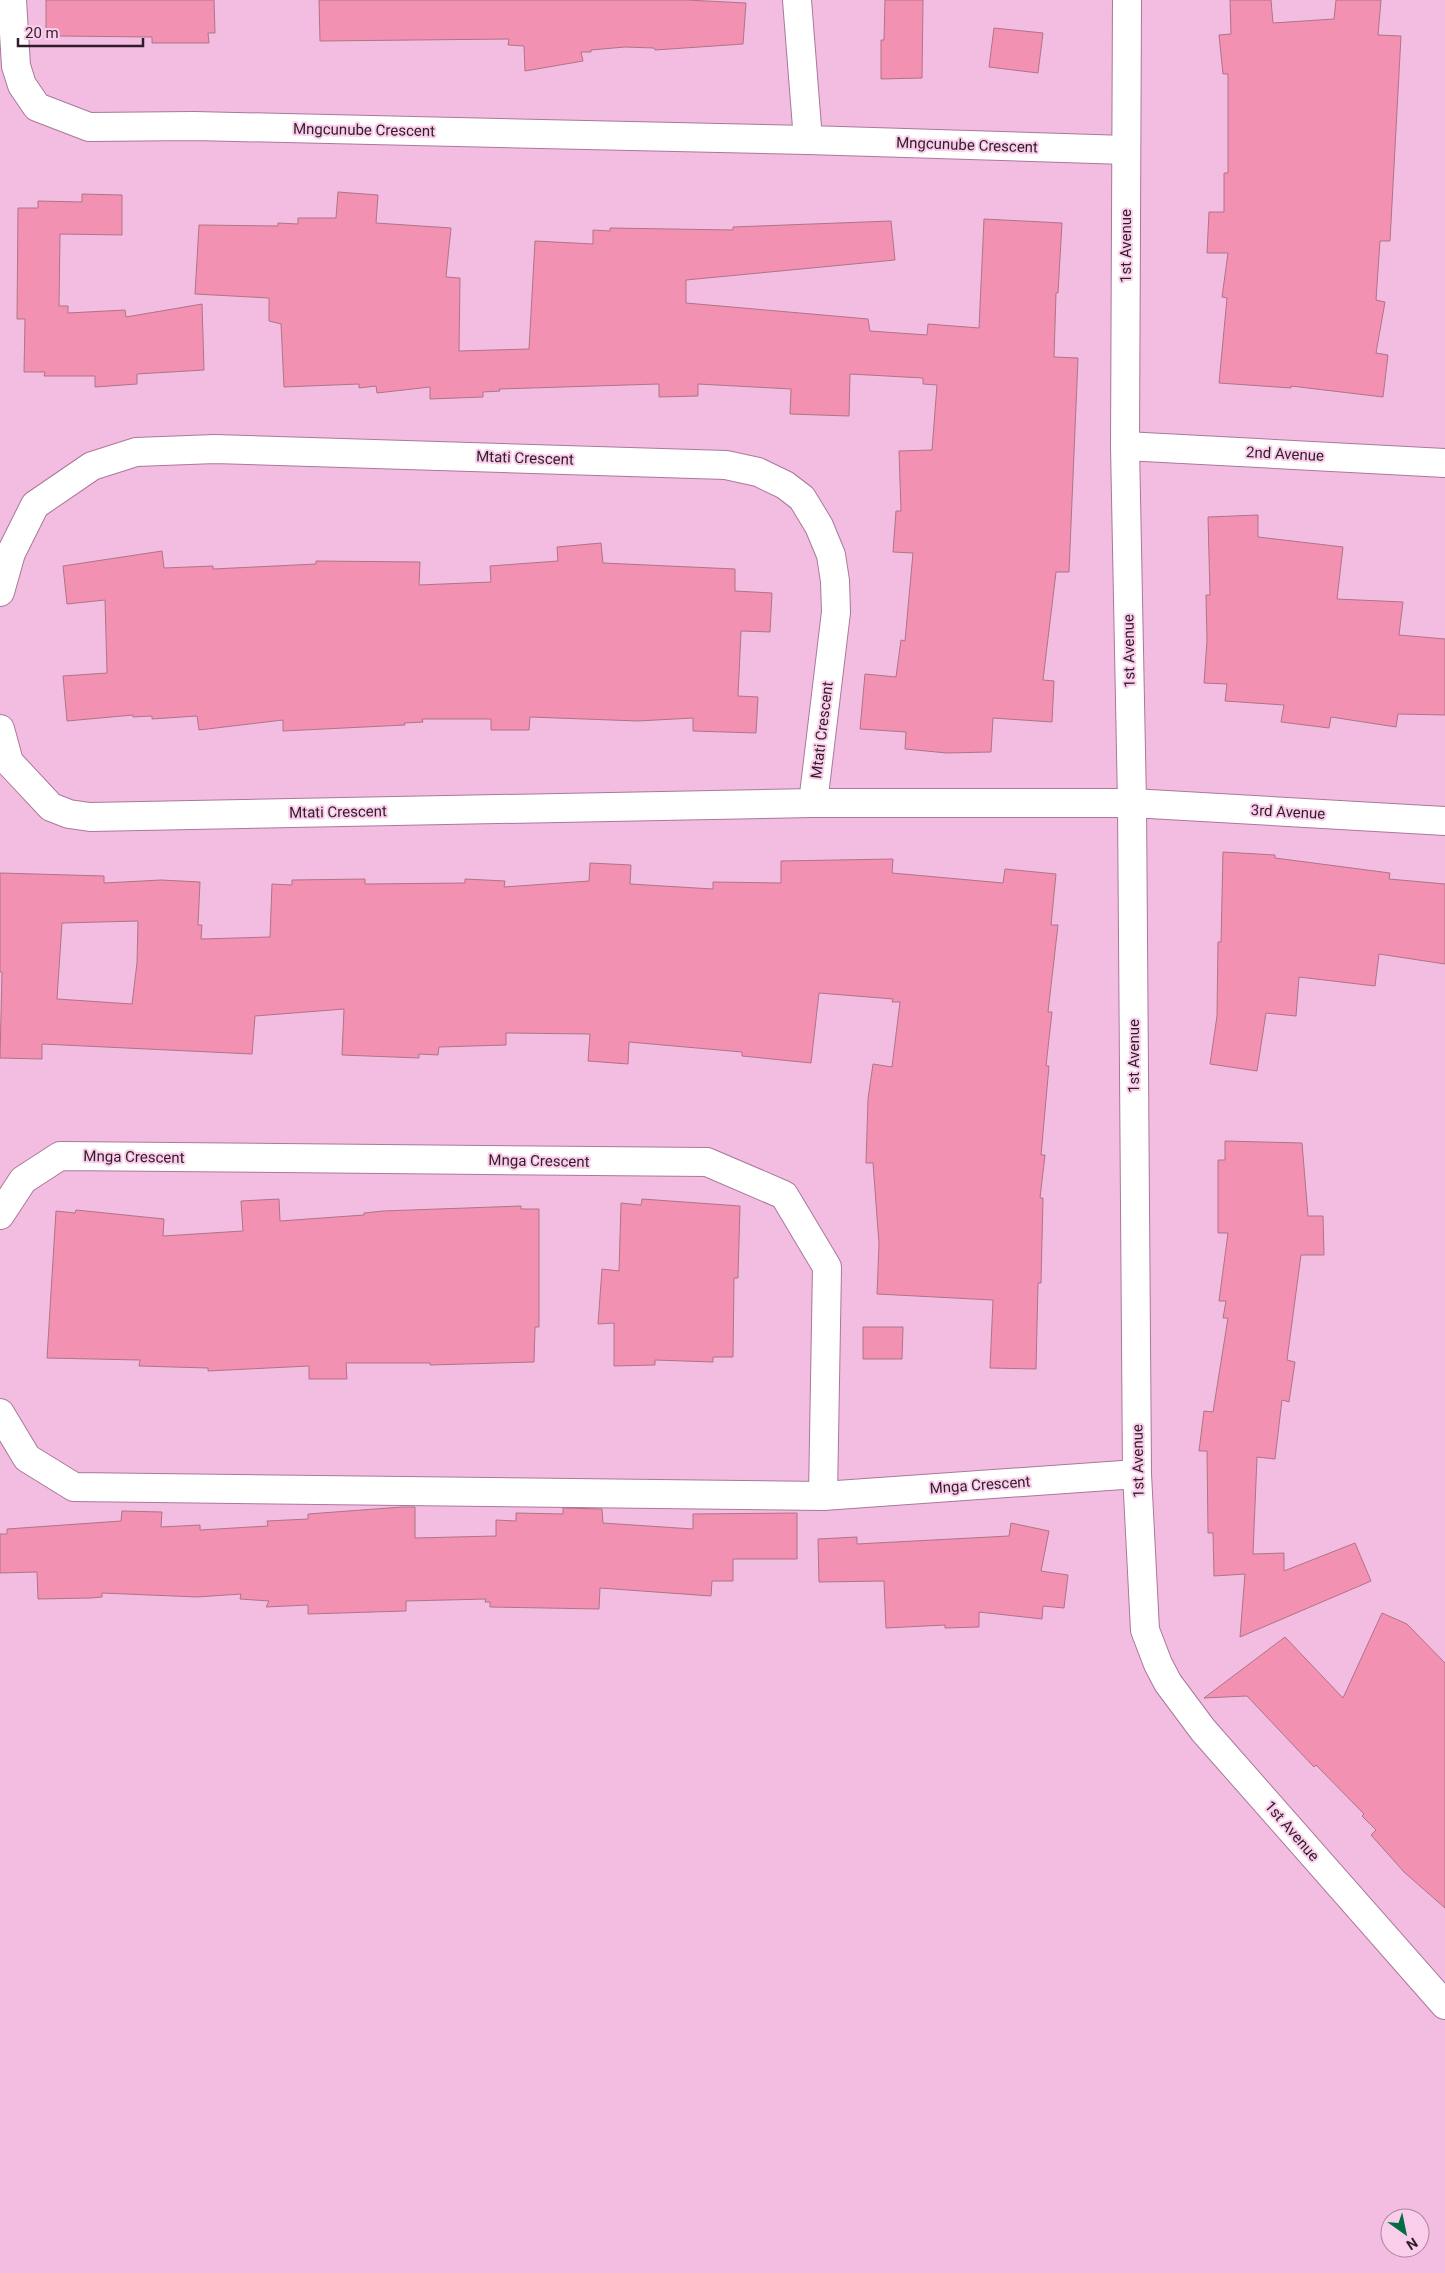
<svg xmlns="http://www.w3.org/2000/svg" width="1445" height="2273" font-family="Roboto,sans-serif">
  <rect width="100%" height="100%" fill="#f3bde1"/>
  <g fill="#f291b1" stroke="#af7487" fill-rule="evenodd">
    <path d="M 46,0 L 214,0 L 215,33 L 208,33 L 209,43 L 152,43 L 152,37 L 60,36 L 46,39 Z"/>
    <path d="M 319,0 L 687,0 L 746,3 L 743,44 L 655,50 L 654,48 L 625,47 L 591,50 L 591,52 L 581,52 L 583,61 L 525,71 L 524,46 L 508,45 L 509,39 L 320,41 Z"/>
    <path d="M 885,0 L 923,0 L 922,78 L 881,79 L 881,40 L 884,40 Z"/>
    <path d="M 1230,0 L 1271,0 L 1273,23 L 1334,19 L 1336,0 L 1381,0 L 1378,35 L 1401,36 L 1390,241 L 1380,241 L 1376,300 L 1385,302 L 1376,353 L 1388,355 L 1383,397 L 1291,386 L 1291,388 L 1219,383 L 1227,298 L 1222,297 L 1228,253 L 1207,253 L 1209,212 L 1224,212 L 1224,173 L 1228,173 L 1228,74 L 1223,74 L 1219,35 L 1231,34 Z"/>
    <path d="M 994,28 L 1043,33 L 1038,73 L 989,67 Z"/>
    <path d="M 338,192 L 378,195 L 376,223 L 451,228 L 446,277 L 460,278 L 459,351 L 529,349 L 535,241 L 593,244 L 593,230 L 610,231 L 610,228 L 733,230 L 733,227 L 891,221 L 895,260 L 686,280 L 686,303 L 868,319 L 870,331 L 927,335 L 928,324 L 979,328 L 984,219 L 1062,223 L 1058,293 L 1056,293 L 1054,357 L 1078,358 L 1069,572 L 1056,572 L 1043,680 L 1054,681 L 1052,722 L 993,718 L 991,752 L 947,753 L 905,749 L 906,732 L 860,729 L 865,674 L 896,677 L 901,640 L 905,641 L 913,553 L 893,552 L 896,511 L 901,511 L 899,451 L 932,450 L 937,385 L 923,384 L 923,378 L 850,374 L 849,416 L 790,414 L 791,389 L 698,384 L 698,396 L 659,397 L 659,384 L 499,389 L 500,391 L 483,392 L 483,397 L 430,399 L 430,387 L 377,393 L 376,386 L 359,388 L 359,384 L 284,387 L 281,324 L 269,321 L 269,298 L 195,294 L 199,225 L 278,226 L 278,223 L 298,224 L 298,218 L 336,218 Z"/>
    <path d="M 82,194 L 122,195 L 122,235 L 60,234 L 59,306 L 68,306 L 68,313 L 125,310 L 126,317 L 202,304 L 204,370 L 137,374 L 137,384 L 95,387 L 95,376 L 44,376 L 45,372 L 24,372 L 25,319 L 17,319 L 18,208 L 38,208 L 38,201 L 82,202 Z"/>
    <path d="M 1258,515 L 1258,537 L 1343,547 L 1337,599 L 1403,602 L 1399,635 L 1445,639 L 1445,715 L 1398,714 L 1396,727 L 1331,717 L 1329,728 L 1281,722 L 1284,705 L 1225,701 L 1227,684 L 1204,683 L 1207,641 L 1206,595 L 1210,595 L 1208,517 Z"/>
    <path d="M 601,543 L 603,563 L 735,569 L 735,591 L 772,593 L 770,632 L 741,631 L 738,696 L 758,697 L 756,733 L 693,731 L 693,718 L 638,721 L 530,717 L 529,730 L 491,730 L 491,719 L 422,719 L 423,722 L 404,723 L 405,725 L 283,731 L 283,720 L 199,730 L 197,716 L 152,719 L 152,716 L 133,717 L 133,715 L 67,721 L 63,676 L 107,673 L 105,600 L 67,604 L 63,566 L 162,551 L 164,568 L 213,566 L 213,569 L 316,564 L 316,561 L 420,562 L 419,585 L 491,582 L 490,566 L 558,561 L 557,547 Z"/>
    <path d="M 1223,852 L 1275,855 L 1275,858 L 1390,873 L 1389,879 L 1445,884 L 1445,964 L 1379,954 L 1375,986 L 1299,977 L 1296,1016 L 1266,1013 L 1257,1071 L 1210,1064 L 1217,1016 L 1218,942 L 1221,942 Z"/>
    <path d="M 893,859 L 892,873 L 1003,883 L 1005,869 L 1056,874 L 1051,925 L 1058,925 L 1048,1012 L 1052,1012 L 1046,1066 L 1049,1066 L 1041,1155 L 1045,1155 L 1040,1198 L 1043,1198 L 1041,1283 L 1038,1283 L 1036,1369 L 990,1368 L 993,1300 L 877,1294 L 879,1244 L 873,1163 L 866,1163 L 868,1099 L 873,1064 L 892,1067 L 900,1002 L 892,1002 L 893,999 L 819,993 L 811,1063 L 742,1056 L 742,1052 L 629,1042 L 628,1064 L 588,1061 L 590,1034 L 506,1033 L 506,1045 L 439,1047 L 438,1055 L 419,1054 L 419,1058 L 342,1055 L 344,1009 L 255,1016 L 252,1054 L 42,1044 L 42,1059 L 0,1058 L 2,972 L 0,972 L 0,873 L 104,876 L 104,883 L 161,880 L 200,882 L 198,925 L 202,925 L 201,939 L 270,937 L 272,884 L 292,885 L 292,880 L 365,879 L 365,884 L 465,883 L 465,879 L 505,881 L 504,887 L 589,881 L 590,863 L 631,865 L 630,884 L 713,889 L 713,882 L 781,883 L 781,861 ZM 138,921 L 137,963 L 132,1004 L 57,999 L 62,923 Z"/>
    <path d="M 1225,1141 L 1302,1143 L 1308,1216 L 1323,1216 L 1324,1255 L 1301,1255 L 1287,1360 L 1295,1362 L 1289,1402 L 1282,1400 L 1275,1459 L 1257,1457 L 1253,1554 L 1284,1553 L 1284,1571 L 1355,1543 L 1371,1581 L 1240,1637 L 1245,1574 L 1214,1576 L 1213,1533 L 1208,1533 L 1207,1451 L 1199,1451 L 1204,1411 L 1213,1412 L 1228,1318 L 1223,1318 L 1226,1301 L 1219,1301 L 1228,1233 L 1218,1233 L 1218,1160 L 1225,1160 Z"/>
    <path d="M 279,1199 L 280,1221 L 364,1215 L 364,1213 L 383,1211 L 521,1206 L 521,1209 L 539,1209 L 539,1327 L 535,1327 L 534,1362 L 430,1365 L 430,1363 L 346,1363 L 347,1379 L 309,1379 L 309,1366 L 208,1371 L 208,1368 L 139,1366 L 140,1360 L 47,1358 L 56,1211 L 75,1213 L 76,1210 L 164,1219 L 163,1236 L 243,1231 L 241,1201 Z"/>
    <path d="M 642,1199 L 740,1206 L 738,1278 L 734,1278 L 733,1357 L 713,1357 L 713,1362 L 655,1360 L 655,1365 L 614,1366 L 614,1323 L 598,1324 L 602,1269 L 619,1271 L 621,1203 L 641,1205 Z"/>
    <path d="M 863,1327 L 903,1327 L 902,1359 L 863,1359 Z"/>
    <path d="M 402,1507 L 415,1507 L 415,1538 L 496,1536 L 496,1520 L 516,1521 L 516,1513 L 563,1514 L 563,1508 L 602,1509 L 603,1523 L 693,1529 L 693,1514 L 797,1513 L 797,1559 L 733,1559 L 733,1581 L 712,1581 L 711,1596 L 600,1588 L 599,1609 L 490,1607 L 490,1602 L 485,1602 L 486,1599 L 406,1601 L 406,1611 L 308,1614 L 308,1605 L 266,1607 L 269,1601 L 240,1599 L 241,1594 L 197,1597 L 102,1593 L 102,1597 L 91,1598 L 38,1599 L 37,1572 L 0,1573 L 0,1534 L 7,1534 L 7,1529 L 121,1521 L 122,1511 L 162,1512 L 161,1527 L 200,1525 L 200,1530 L 268,1526 L 267,1521 L 308,1519 L 308,1514 Z"/>
    <path d="M 1011,1523 L 1049,1531 L 1041,1571 L 1068,1575 L 1064,1608 L 1043,1606 L 1042,1619 L 979,1612 L 979,1627 L 945,1628 L 945,1625 L 886,1628 L 884,1581 L 819,1582 L 818,1539 L 857,1537 L 857,1544 L 1009,1536 Z"/>
    <path d="M 1382,1613 L 1407,1624 L 1445,1663 L 1445,1908 L 1404,1872 L 1371,1835 L 1376,1830 L 1362,1816 L 1364,1814 L 1316,1765 L 1314,1767 L 1247,1696 L 1204,1698 L 1285,1637 L 1343,1698 Z"/>
  </g>
  <g fill="none" stroke-linecap="round" stroke-linejoin="round">
    <g stroke="#aa789a" stroke-width="30">
      <g id="street">
        <path d="M 12,0 L 16,66 L 22,85 L 37,107 L 89,127 L 194,126 L 808,140 L 1126,150"/>
        <path d="M 797,0 L 808,140"/>
        <path d="M 1127,0 L 1125,446 L 1132,803 L 1137,1474 L 1145,1630 L 1158,1664 L 1168,1683 L 1203,1730 L 1445,2005"/>
        <path d="M 1125,446 L 1445,463"/>
        <path d="M 0,592 L 11,553 L 35,505 L 92,466 L 136,452 L 215,449 L 726,465 L 758,472 L 785,485 L 802,498 L 819,526 L 831,555 L 835,581 L 836,612 L 813,803"/>
        <path d="M 0,729 L 9,762 L 51,807 L 69,814 L 90,817 L 813,803 L 1132,803 L 1445,821"/>
        <path d="M 0,1215 L 23,1180 L 60,1156 L 707,1162 L 784,1195 L 827,1267 L 823,1496"/>
        <path d="M 0,1413 L 27,1458 L 74,1487 L 823,1496 L 1137,1474"/>
      </g>
    </g>
    <use href="#street" stroke="#fff" stroke-width="28"/>
  </g>
  <g text-anchor="middle" stroke-width="4" stroke-linejoin="round" paint-order="stroke">
    <g font-size="15" fill="#311d2a" stroke="#faceeb">
      <text transform="translate(364 130) rotate(1)" y="5">Mngcunube Crescent</text>
      <text transform="translate(967 145) rotate(2)" y="5">Mngcunube Crescent</text>
      <text transform="translate(1126 246) rotate(-90)" y="5">1st Avenue</text>
      <text transform="translate(1285 454) rotate(3)" y="5">2nd Avenue</text>
      <text transform="translate(525 458) rotate(2)" y="5">Mtati Crescent</text>
      <text transform="translate(1129 651) rotate(-91)" y="5">1st Avenue</text>
      <text transform="translate(822 730) rotate(-83)" y="5">Mtati Crescent</text>
      <text transform="translate(338 812) rotate(-1)" y="5">Mtati Crescent</text>
      <text transform="translate(1288 812) rotate(3)" y="5">3rd Avenue</text>
      <text transform="translate(1134 1056) rotate(-90)" y="5">1st Avenue</text>
      <text transform="translate(134 1157) rotate(1)" y="5">Mnga Crescent</text>
      <text transform="translate(539 1161) rotate(1)" y="5">Mnga Crescent</text>
      <text transform="translate(1138 1461) rotate(-91)" y="5">1st Avenue</text>
      <text transform="translate(980 1485) rotate(-4)" y="5">Mnga Crescent</text>
      <text transform="translate(1292 1831) rotate(49)" y="5">1st Avenue</text>
    </g>
  </g>
  <g transform="translate(1405 2233) rotate(147)"><circle r="24" fill="#faceeb" stroke="#aa879e"/>
  <path d="M0-4L9 19L0 12L-9 19Z" fill="#026d45"/>
  <text y="-8" font-size="14" font-weight="bold" text-anchor="middle" fill="#311d2a">N</text>
  </g>
  <path d="M18 38v8h125v-8" fill="none" stroke="#311d2a" stroke-width="2.5"/>
  <text x="25" y="38" font-size="15" fill="#311d2a" stroke="#faceeb" stroke-width="4" paint-order="stroke">20 m</text>
</svg>
